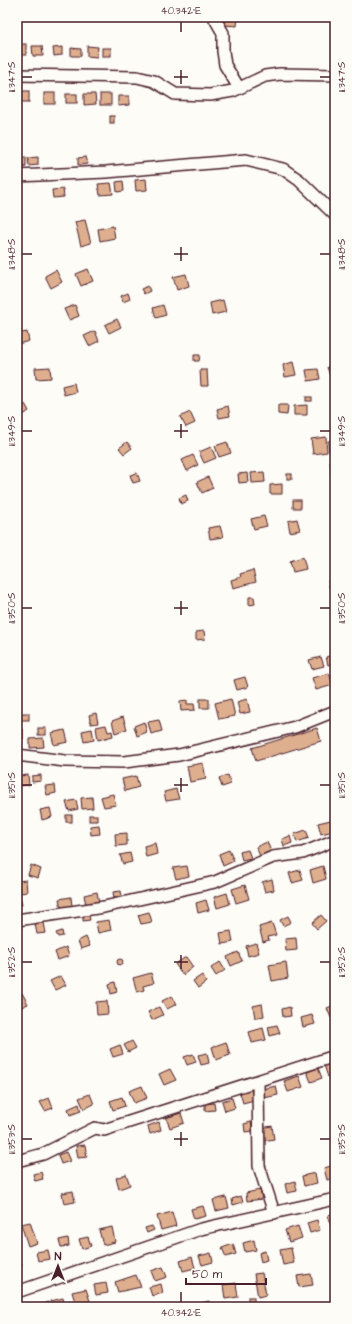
<svg xmlns="http://www.w3.org/2000/svg" width="352" height="1324" font-family="'Architects Daughter',sans-serif">
  <rect width="100%" height="100%" fill="#fdfcf7"/>
  <filter id="ink" filterUnits="userSpaceOnUse"><feTurbulence type="fractalNoise" baseFrequency=".025" numOctaves="2"/><feDisplacementMap in="SourceGraphic" scale="8" xChannelSelector="R" yChannelSelector="G"/><feConvolveMatrix kernelMatrix="1 2 1 2 8 2 1 2 1" color-interpolation-filters="sRGB"/></filter>
  <g filter="url(#ink)">
    <g fill="#deaf8f" stroke="#4a1f2b">
      <path d="M 225,17 L 238,17 L 237,26 L 224,25 Z"/>
      <rect x="18" y="44" width="8" height="11"/>
      <path d="M 32,46 L 42,46 L 43,56 L 33,56 Z"/>
      <path d="M 87,46 L 98,47 L 97,57 L 87,56 Z"/>
      <path d="M 62,47 L 62,55 L 54,56 L 53,48 Z"/>
      <path d="M 71,48 L 81,49 L 81,56 L 71,56 Z"/>
      <rect x="102" y="48" width="9" height="8"/>
      <rect x="17" y="91" width="12" height="11"/>
      <rect x="44" y="93" width="11" height="11"/>
      <rect x="66" y="94" width="11" height="9"/>
      <path d="M 84,94 L 95,94 L 96,104 L 84,105 Z"/>
      <rect x="100" y="94" width="11" height="11"/>
      <path d="M 118,96 L 129,96 L 129,105 L 118,106 Z"/>
      <rect x="110" y="116" width="4" height="7"/>
      <path d="M 17,157 L 26,157 L 26,167 L 17,168 Z"/>
      <path d="M 38,157 L 38,165 L 29,166 L 28,158 Z"/>
      <path d="M 86,157 L 88,164 L 78,165 L 78,158 Z"/>
      <path d="M 146,179 L 147,190 L 136,191 L 135,180 Z"/>
      <path d="M 123,181 L 124,191 L 117,192 L 116,182 Z"/>
      <path d="M 111,183 L 113,194 L 100,195 L 98,184 Z"/>
      <path d="M 63,189 L 64,197 L 53,198 L 52,190 Z"/>
      <path d="M 85,220 L 91,243 L 81,246 L 75,222 Z"/>
      <path d="M 113,226 L 115,238 L 100,241 L 98,229 Z"/>
      <path d="M 88,269 L 93,281 L 81,286 L 76,274 Z"/>
      <path d="M 56,270 L 62,282 L 51,288 L 45,276 Z"/>
      <path d="M 186,274 L 189,286 L 177,290 L 173,277 Z"/>
      <path d="M 148,286 L 150,291 L 144,294 L 141,289 Z"/>
      <path d="M 128,293 L 130,299 L 123,302 L 121,296 Z"/>
      <path d="M 223,300 L 226,312 L 212,315 L 210,303 Z"/>
      <path d="M 75,305 L 79,316 L 69,320 L 64,309 Z"/>
      <path d="M 163,305 L 166,315 L 156,318 L 153,308 Z"/>
      <path d="M 117,319 L 121,327 L 109,333 L 105,325 Z"/>
      <path d="M 95,331 L 99,341 L 89,346 L 84,336 Z"/>
      <path d="M 27,332 L 29,341 L 18,344 L 17,334 Z"/>
      <path d="M 194,355 L 200,355 L 199,361 L 194,361 Z"/>
      <path d="M 293,362 L 296,375 L 285,377 L 283,365 Z"/>
      <path d="M 335,364 L 335,375 L 330,376 L 327,367 Z"/>
      <path d="M 50,367 L 51,378 L 36,379 L 35,368 Z"/>
      <path d="M 318,369 L 320,379 L 308,381 L 306,370 Z"/>
      <path d="M 200,370 L 207,370 L 208,386 L 201,386 Z"/>
      <path d="M 74,383 L 76,392 L 64,395 L 62,386 Z"/>
      <rect x="306" y="397" width="6" height="4"/>
      <path d="M 25,404 L 29,411 L 19,418 L 17,409 Z"/>
      <path d="M 278,405 L 288,405 L 287,415 L 278,414 Z"/>
      <path d="M 307,405 L 307,415 L 294,415 L 294,406 Z"/>
      <path d="M 228,406 L 230,416 L 219,418 L 217,409 Z"/>
      <path d="M 190,412 L 195,423 L 186,427 L 180,417 Z"/>
      <path d="M 326,437 L 327,452 L 313,454 L 311,439 Z"/>
      <path d="M 335,440 L 335,451 L 329,452 L 328,441 Z"/>
      <path d="M 127,442 L 132,448 L 124,454 L 119,448 Z"/>
      <path d="M 227,442 L 231,453 L 219,457 L 215,446 Z"/>
      <path d="M 211,447 L 216,458 L 204,463 L 199,452 Z"/>
      <path d="M 193,455 L 198,465 L 187,471 L 182,460 Z"/>
      <path d="M 335,460 L 335,473 L 331,473 L 330,461 Z"/>
      <path d="M 264,472 L 265,482 L 252,483 L 251,473 Z"/>
      <path d="M 137,473 L 140,481 L 133,483 L 130,475 Z"/>
      <path d="M 247,473 L 248,482 L 239,483 L 238,474 Z"/>
      <rect x="287" y="474" width="5" height="5"/>
      <path d="M 208,477 L 213,488 L 202,493 L 197,482 Z"/>
      <path d="M 282,484 L 282,494 L 270,494 L 270,485 Z"/>
      <path d="M 186,495 L 188,501 L 181,504 L 179,498 Z"/>
      <rect x="293" y="500" width="8" height="8"/>
      <path d="M 264,516 L 267,526 L 254,529 L 251,519 Z"/>
      <path d="M 297,519 L 300,530 L 290,532 L 288,521 Z"/>
      <path d="M 220,526 L 223,537 L 210,539 L 208,528 Z"/>
      <path d="M 303,557 L 306,569 L 293,572 L 290,561 Z"/>
      <path d="M 253,570 L 256,582 L 233,588 L 231,580 L 241,577 L 240,574 Z"/>
      <path d="M 335,580 L 335,589 L 330,590 L 328,581 Z"/>
      <path d="M 249,597 L 254,597 L 255,604 L 249,605 Z"/>
      <path d="M 204,631 L 205,639 L 196,640 L 196,632 Z"/>
      <path d="M 334,654 L 335,663 L 328,665 L 326,657 Z"/>
      <path d="M 321,657 L 324,666 L 312,669 L 309,660 Z"/>
      <path d="M 329,673 L 333,685 L 316,690 L 312,678 Z"/>
      <path d="M 245,677 L 248,687 L 237,690 L 234,680 Z"/>
      <rect x="200" y="699" width="9" height="9"/>
      <path d="M 231,699 L 235,716 L 219,719 L 215,703 Z"/>
      <path d="M 247,699 L 250,712 L 240,714 L 237,702 Z"/>
      <path d="M 187,700 L 187,704 L 194,704 L 195,710 L 181,711 L 180,701 Z"/>
      <rect x="21" y="713" width="8" height="7"/>
      <path d="M 96,713 L 98,723 L 91,724 L 89,715 Z"/>
      <path d="M 123,717 L 127,729 L 115,733 L 112,721 Z"/>
      <path d="M 159,720 L 162,731 L 151,734 L 148,722 Z"/>
      <path d="M 144,722 L 147,732 L 137,736 L 134,726 Z"/>
      <path d="M 106,725 L 108,732 L 112,731 L 113,736 L 98,740 L 96,727 Z"/>
      <rect x="38" y="728" width="8" height="7"/>
      <path d="M 317,728 L 321,741 L 256,761 L 252,748 Z"/>
      <path d="M 23,729 L 23,739 L 17,739 L 17,730 Z"/>
      <path d="M 92,729 L 94,740 L 84,742 L 82,731 Z"/>
      <path d="M 65,730 L 68,742 L 54,745 L 51,733 Z"/>
      <path d="M 43,738 L 44,747 L 30,748 L 30,739 Z"/>
      <path d="M 203,763 L 206,779 L 190,782 L 187,766 Z"/>
      <path d="M 28,775 L 29,785 L 20,786 L 18,776 Z"/>
      <path d="M 41,775 L 41,781 L 32,782 L 32,776 Z"/>
      <path d="M 228,775 L 231,784 L 222,787 L 219,778 Z"/>
      <path d="M 136,776 L 139,787 L 125,791 L 122,779 Z"/>
      <path d="M 55,785 L 56,793 L 47,795 L 45,786 Z"/>
      <path d="M 176,789 L 179,799 L 166,801 L 164,792 Z"/>
      <path d="M 113,794 L 116,805 L 104,807 L 101,797 Z"/>
      <path d="M 92,797 L 93,808 L 82,809 L 81,798 Z"/>
      <path d="M 76,800 L 78,809 L 69,811 L 66,802 Z"/>
      <path d="M 50,808 L 52,817 L 42,820 L 40,810 Z"/>
      <rect x="66" y="815" width="6" height="7"/>
      <rect x="89" y="815" width="8" height="6"/>
      <path d="M 331,820 L 334,831 L 321,834 L 318,823 Z"/>
      <path d="M 99,825 L 100,834 L 91,835 L 90,826 Z"/>
      <path d="M 306,830 L 309,838 L 297,842 L 294,834 Z"/>
      <path d="M 127,833 L 127,845 L 116,846 L 115,834 Z"/>
      <path d="M 290,836 L 292,843 L 284,846 L 282,839 Z"/>
      <path d="M 267,842 L 271,851 L 260,856 L 256,847 Z"/>
      <path d="M 155,843 L 157,854 L 146,857 L 144,846 Z"/>
      <path d="M 229,850 L 234,861 L 223,866 L 219,854 Z"/>
      <path d="M 248,850 L 251,858 L 242,860 L 240,852 Z"/>
      <path d="M 130,853 L 132,862 L 123,864 L 120,855 Z"/>
      <path d="M 31,865 L 41,869 L 38,878 L 28,875 Z"/>
      <path d="M 187,866 L 189,876 L 176,879 L 173,868 Z"/>
      <path d="M 323,866 L 326,879 L 313,883 L 310,870 Z"/>
      <path d="M 300,870 L 303,880 L 292,883 L 289,873 Z"/>
      <path d="M 272,879 L 274,890 L 265,892 L 262,882 Z"/>
      <path d="M 26,880 L 27,892 L 20,893 L 18,881 Z"/>
      <path d="M 245,885 L 249,899 L 236,903 L 232,889 Z"/>
      <path d="M 121,891 L 122,897 L 114,898 L 113,892 Z"/>
      <path d="M 97,892 L 99,903 L 86,905 L 84,895 Z"/>
      <path d="M 227,893 L 230,904 L 217,908 L 214,897 Z"/>
      <path d="M 20,897 L 22,905 L 17,906 L 17,898 Z"/>
      <path d="M 71,897 L 72,906 L 61,908 L 59,899 Z"/>
      <path d="M 206,900 L 209,910 L 198,913 L 196,903 Z"/>
      <path d="M 149,912 L 152,922 L 141,924 L 138,915 Z"/>
      <path d="M 83,915 L 89,915 L 90,920 L 83,921 Z"/>
      <path d="M 321,915 L 326,921 L 317,929 L 312,923 Z"/>
      <path d="M 288,916 L 291,922 L 283,926 L 280,920 Z"/>
      <path d="M 109,920 L 111,930 L 98,933 L 96,922 Z"/>
      <path d="M 44,923 L 46,933 L 37,934 L 35,924 Z"/>
      <path d="M 272,923 L 276,935 L 268,937 L 269,940 L 263,942 L 259,927 Z"/>
      <path d="M 62,931 L 63,936 L 58,937 L 56,933 Z"/>
      <path d="M 231,931 L 233,942 L 222,944 L 220,933 Z"/>
      <path d="M 86,937 L 90,946 L 81,949 L 78,941 Z"/>
      <path d="M 296,938 L 297,950 L 286,951 L 285,939 Z"/>
      <path d="M 256,943 L 259,953 L 248,956 L 246,946 Z"/>
      <path d="M 66,947 L 69,956 L 58,960 L 55,952 Z"/>
      <path d="M 238,952 L 242,961 L 231,966 L 227,957 Z"/>
      <path d="M 186,957 L 193,967 L 183,975 L 175,964 Z"/>
      <circle cx="120" cy="962" r="3"/>
      <path d="M 220,962 L 225,970 L 216,976 L 211,968 Z"/>
      <path d="M 286,962 L 288,978 L 272,981 L 269,965 Z"/>
      <path d="M 151,973 L 154,983 L 143,986 L 144,990 L 137,992 L 133,978 Z"/>
      <path d="M 202,975 L 206,982 L 198,988 L 193,981 Z"/>
      <path d="M 61,976 L 66,985 L 55,990 L 50,981 Z"/>
      <path d="M 115,982 L 117,992 L 111,994 L 109,984 Z"/>
      <path d="M 22,993 L 28,1004 L 17,1009 L 17,995 Z"/>
      <path d="M 172,996 L 177,1004 L 167,1009 L 162,1001 Z"/>
      <path d="M 107,1001 L 108,1014 L 97,1015 L 96,1002 Z"/>
      <path d="M 262,1004 L 264,1016 L 255,1018 L 253,1006 Z"/>
      <path d="M 335,1005 L 335,1017 L 331,1018 L 327,1008 Z"/>
      <path d="M 159,1007 L 163,1015 L 152,1020 L 148,1012 Z"/>
      <path d="M 290,1007 L 291,1016 L 283,1017 L 282,1009 Z"/>
      <path d="M 312,1015 L 315,1024 L 303,1027 L 301,1018 Z"/>
      <path d="M 277,1025 L 280,1033 L 270,1036 L 268,1027 Z"/>
      <path d="M 263,1028 L 266,1040 L 252,1043 L 249,1032 Z"/>
      <path d="M 132,1041 L 136,1048 L 128,1052 L 124,1045 Z"/>
      <path d="M 226,1042 L 230,1055 L 216,1060 L 212,1047 Z"/>
      <path d="M 120,1045 L 123,1054 L 113,1057 L 110,1049 Z"/>
      <path d="M 207,1053 L 209,1063 L 201,1065 L 198,1055 Z"/>
      <path d="M 193,1054 L 196,1062 L 187,1065 L 184,1057 Z"/>
      <path d="M 335,1062 L 335,1075 L 328,1077 L 324,1065 Z"/>
      <path d="M 318,1068 L 322,1078 L 311,1082 L 307,1072 Z"/>
      <path d="M 170,1069 L 176,1080 L 164,1085 L 159,1074 Z"/>
      <path d="M 299,1076 L 303,1087 L 288,1092 L 284,1081 Z"/>
      <path d="M 142,1086 L 147,1098 L 134,1103 L 129,1091 Z"/>
      <path d="M 276,1086 L 278,1095 L 264,1098 L 262,1089 Z"/>
      <path d="M 251,1089 L 254,1100 L 243,1103 L 240,1093 Z"/>
      <path d="M 90,1094 L 94,1104 L 84,1109 L 79,1098 Z"/>
      <path d="M 122,1097 L 125,1106 L 113,1110 L 110,1101 Z"/>
      <path d="M 49,1098 L 53,1108 L 45,1111 L 40,1102 Z"/>
      <path d="M 232,1098 L 235,1108 L 225,1111 L 222,1101 Z"/>
      <path d="M 214,1103 L 215,1110 L 205,1111 L 205,1104 Z"/>
      <path d="M 79,1104 L 81,1111 L 70,1115 L 68,1109 Z"/>
      <path d="M 181,1113 L 184,1123 L 170,1128 L 166,1118 Z"/>
      <path d="M 159,1122 L 161,1130 L 150,1134 L 148,1126 Z"/>
      <path d="M 251,1122 L 253,1131 L 245,1132 L 244,1124 Z"/>
      <path d="M 272,1126 L 274,1139 L 263,1141 L 261,1128 Z"/>
      <path d="M 85,1145 L 87,1157 L 78,1158 L 76,1146 Z"/>
      <path d="M 66,1152 L 70,1161 L 61,1164 L 58,1155 Z"/>
      <path d="M 335,1165 L 335,1178 L 327,1180 L 324,1168 Z"/>
      <path d="M 41,1172 L 43,1179 L 35,1181 L 33,1174 Z"/>
      <path d="M 315,1173 L 317,1183 L 304,1186 L 302,1176 Z"/>
      <path d="M 126,1174 L 130,1185 L 119,1189 L 116,1178 Z"/>
      <path d="M 295,1181 L 297,1191 L 287,1193 L 285,1184 Z"/>
      <path d="M 260,1190 L 262,1199 L 247,1201 L 246,1193 Z"/>
      <path d="M 73,1191 L 75,1202 L 64,1204 L 62,1193 Z"/>
      <path d="M 241,1196 L 243,1202 L 233,1205 L 232,1199 Z"/>
      <path d="M 226,1197 L 229,1208 L 216,1211 L 213,1200 Z"/>
      <path d="M 203,1206 L 206,1216 L 194,1219 L 191,1209 Z"/>
      <path d="M 172,1212 L 176,1226 L 161,1230 L 157,1216 Z"/>
      <path d="M 335,1213 L 335,1228 L 332,1229 L 328,1215 Z"/>
      <path d="M 317,1220 L 320,1230 L 310,1233 L 307,1223 Z"/>
      <path d="M 30,1222 L 37,1243 L 28,1246 L 21,1224 Z"/>
      <path d="M 152,1226 L 154,1230 L 147,1233 L 145,1228 Z"/>
      <path d="M 298,1226 L 302,1238 L 289,1242 L 285,1230 Z"/>
      <path d="M 112,1227 L 115,1242 L 103,1245 L 99,1230 Z"/>
      <path d="M 88,1237 L 91,1246 L 82,1249 L 79,1239 Z"/>
      <path d="M 68,1238 L 69,1246 L 61,1247 L 59,1240 Z"/>
      <path d="M 254,1240 L 256,1250 L 245,1252 L 243,1243 Z"/>
      <path d="M 233,1244 L 236,1254 L 226,1257 L 222,1248 Z"/>
      <path d="M 291,1248 L 294,1263 L 283,1265 L 280,1250 Z"/>
      <path d="M 48,1250 L 50,1259 L 38,1261 L 36,1252 Z"/>
      <path d="M 265,1251 L 267,1260 L 261,1262 L 259,1253 Z"/>
      <path d="M 211,1253 L 213,1262 L 202,1265 L 199,1256 Z"/>
      <path d="M 17,1257 L 19,1257 L 22,1265 L 17,1267 Z"/>
      <path d="M 192,1257 L 195,1268 L 183,1271 L 180,1261 Z"/>
      <path d="M 163,1267 L 167,1277 L 155,1281 L 151,1271 Z"/>
      <path d="M 262,1273 L 266,1295 L 258,1297 L 254,1274 Z"/>
      <path d="M 311,1274 L 313,1285 L 299,1287 L 297,1276 Z"/>
      <path d="M 136,1275 L 141,1287 L 118,1292 L 115,1282 Z"/>
      <path d="M 106,1283 L 108,1293 L 96,1295 L 94,1285 Z"/>
      <path d="M 236,1283 L 238,1297 L 225,1299 L 223,1285 Z"/>
      <path d="M 161,1284 L 163,1293 L 152,1296 L 149,1287 Z"/>
      <path d="M 86,1289 L 90,1301 L 76,1305 L 72,1292 Z"/>
      <rect x="248" y="1297" width="6" height="8"/>
      <path d="M 63,1298 L 65,1307 L 52,1307 L 51,1301 Z"/>
      <path d="M 209,1301 L 210,1307 L 199,1307 L 198,1304 Z"/>
      <path d="M 48,1302 L 49,1307 L 36,1307 L 36,1306 Z"/>
    </g>
    <g fill="none" stroke-linecap="round" stroke-linejoin="round">
      <g stroke="#4a1f2b" stroke-width="14">
        <g id="street">
          <path d="M 214,17 L 223,33 L 223,51 L 225,65 L 239,88"/>
          <path d="M 17,75 L 137,77 L 154,81 L 175,94 L 210,95 L 233,91 L 265,76 L 280,74 L 335,75"/>
          <path d="M 17,176 L 106,172 L 246,160 L 283,169 L 299,180 L 335,215"/>
          <path d="M 17,755 L 65,761 L 124,762 L 179,755 L 295,727 L 335,711"/>
          <path d="M 17,920 L 104,907 L 215,882 L 273,857 L 303,853 L 335,840"/>
          <path d="M 258,1082 L 259,1166 L 274,1213"/>
          <path d="M 17,1161 L 43,1154 L 95,1128 L 104,1130 L 335,1056"/>
          <path d="M 17,1292 L 201,1229 L 335,1199"/>
        </g>
      </g>
      <use href="#street" stroke="#fdfcf7" stroke-width="11"/>
    </g>
  </g>
  <path fill="none" stroke="#4a1f2b" stroke-width="1.5" d="M 181,22 L 181,32M 181,70 L 181,84M 22,77 L 32,77M 174,77 L 188,77M 320,77 L 330,77M 181,247 L 181,261M 22,254 L 32,254M 174,254 L 188,254M 320,254 L 330,254M 181,424 L 181,438M 22,431 L 32,431M 174,431 L 188,431M 320,431 L 330,431M 181,601 L 181,615M 22,608 L 32,608M 174,608 L 188,608M 320,608 L 330,608M 181,778 L 181,792M 22,785 L 32,785M 174,785 L 188,785M 320,785 L 330,785M 181,955 L 181,969M 22,962 L 32,962M 174,962 L 188,962M 320,962 L 330,962M 181,1132 L 181,1146M 22,1139 L 32,1139M 174,1139 L 188,1139M 320,1139 L 330,1139M 181,1292 L 181,1302"/>
  <rect width="352" height="1324" fill="none" stroke="#fdfcf7" stroke-width="44"/>
  <g transform="translate(58 1266)" stroke="#fdfcf7" stroke-width="3" paint-order="stroke">
  <path d="M0-3L7 15L0 10L-7 15Z" fill="#4a1f2b"/>
  <text y="-6" font-size="11" font-weight="bold" text-anchor="middle" fill="#4a1f2b">N</text>
  </g>
  <path d="M186 1278v6h80v-6" fill="none" stroke="#4a1f2b" stroke-width="2"/>
  <text x="192" y="1278" font-size="12" fill="#4a1f2b" stroke="#fdfcf7" stroke-width="3" paint-order="stroke">50 m</text>
  <rect x="22" y="22" width="308" height="1280" fill="none" stroke="#4a1f2b" stroke-width="1.5"/>
  <g font-size="10" text-anchor="middle" fill="#4a1f2b">
    <text x="181" y="14">40.342°E</text>
    <text transform="translate(11 77) rotate(-90)" y="4">11.347°S</text>
    <text transform="translate(341 77) rotate(-90)" y="4">11.347°S</text>
    <text transform="translate(11 254) rotate(-90)" y="4">11.348°S</text>
    <text transform="translate(341 254) rotate(-90)" y="4">11.348°S</text>
    <text transform="translate(11 431) rotate(-90)" y="4">11.349°S</text>
    <text transform="translate(341 431) rotate(-90)" y="4">11.349°S</text>
    <text transform="translate(11 608) rotate(-90)" y="4">11.350°S</text>
    <text transform="translate(341 608) rotate(-90)" y="4">11.350°S</text>
    <text transform="translate(11 785) rotate(-90)" y="4">11.351°S</text>
    <text transform="translate(341 785) rotate(-90)" y="4">11.351°S</text>
    <text transform="translate(11 962) rotate(-90)" y="4">11.352°S</text>
    <text transform="translate(341 962) rotate(-90)" y="4">11.352°S</text>
    <text transform="translate(11 1139) rotate(-90)" y="4">11.353°S</text>
    <text transform="translate(341 1139) rotate(-90)" y="4">11.353°S</text>
    <text x="181" y="1316">40.342°E</text>
  </g>
</svg>
